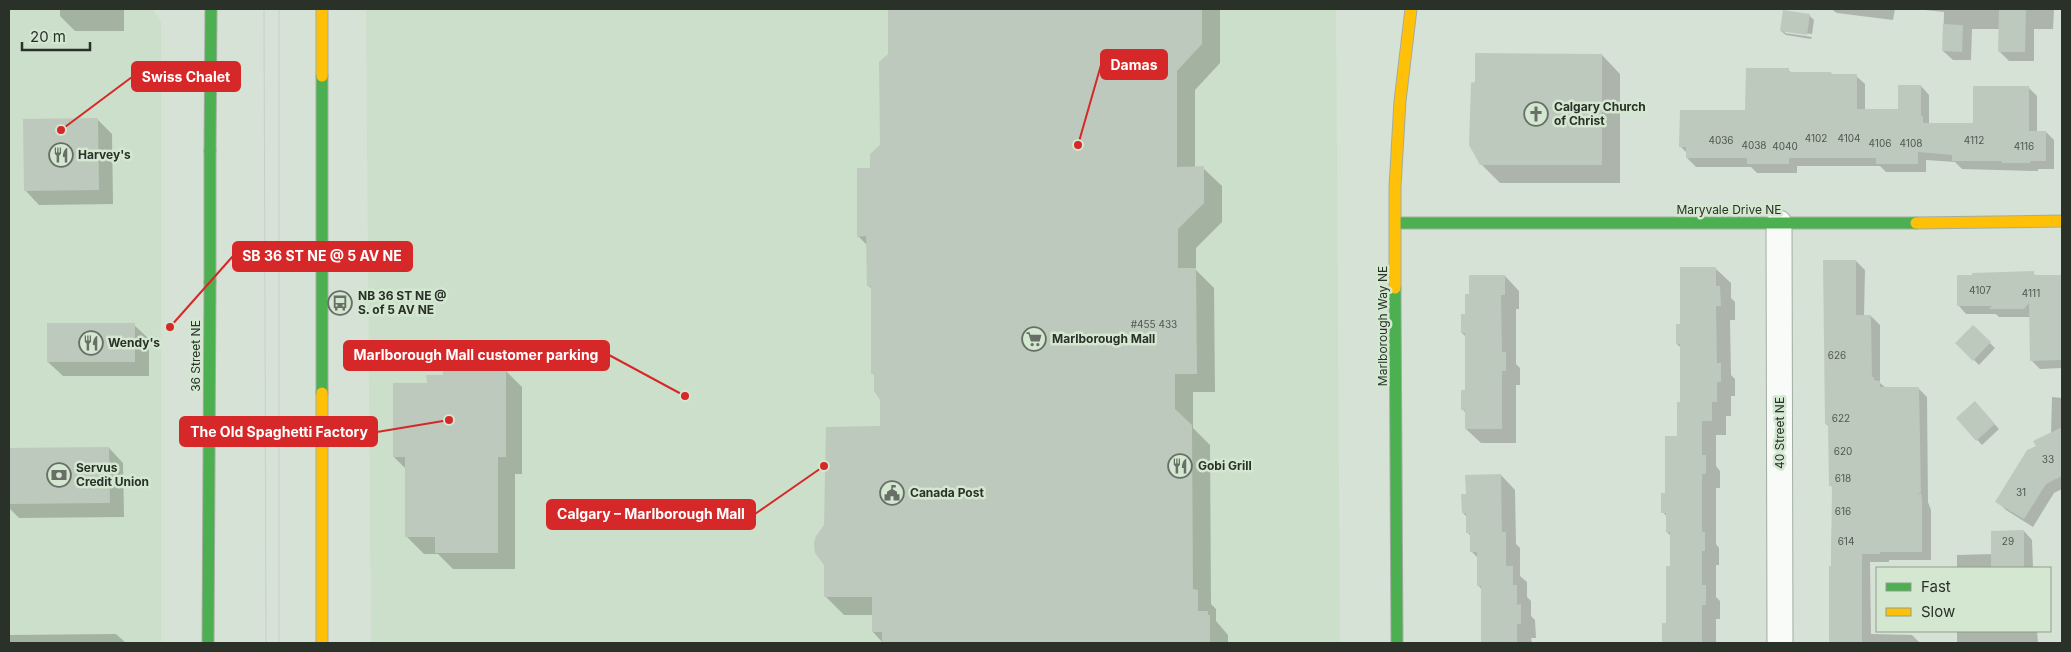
<svg xmlns="http://www.w3.org/2000/svg" width="2071" height="652" font-family="Inter,sans-serif">
  <rect width="100%" height="100%" fill="#d7e2d6"/>
  <g fill="#ccdfca">
    <path d="M 9,9 L 153,9 L 161,22 L 161,643 L 9,643 Z"/>
    <path d="M 366,9 L 1336,9 L 1340,643 L 371,643 Z"/>
  </g>
  <g fill="#0003">
    <path d="M 60,9 L 124,9 L 124,31 L 75,31 L 60,16 Z"/>
    <path d="M 890,9 L 1220,9 L 1220,63 L 1195,90 L 1195,168 L 1203,168 L 1222,186 L 1222,222 L 1196,248 L 1196,270 L 1214,288 L 1215,392 L 1193,392 L 1193,428 L 1210,445 L 1211,604 L 1216,609 L 1216,621 L 1228,635 L 1228,643 L 883,643 L 873,632 L 873,615 L 844,615 L 825,596 L 825,525 L 881,427 L 881,400 L 875,376 L 872,373 L 872,289 L 868,285 L 868,246 L 858,236 L 871,169 L 881,145 L 890,54 Z"/>
    <path d="M 1831,9 L 1895,9 L 1893,20 L 1837,13 Z"/>
    <path d="M 1915,9 L 2054,9 L 2053,29 L 2034,29 L 2034,61 L 2009,61 L 2000,52 L 2000,29 L 1972,29 L 1971,60 L 1953,60 L 1943,51 L 1944,12 Z"/>
    <path d="M 1809,15 L 1814,20 L 1812,34 L 1785,31 L 1785,33 L 1812,37 L 1811,39 L 1786,35 L 1781,31 Z"/>
    <path d="M 1602,55 L 1620,74 L 1620,183 L 1500,183 L 1481,164 Z"/>
    <path d="M 1788,70 L 1792,73 L 1831,73 L 1834,76 L 1856,76 L 1865,84 L 1865,110 L 1899,110 L 1921,86 L 1929,95 L 1929,123 L 1974,125 L 2029,88 L 2037,96 L 2037,132 L 2046,132 L 2054,140 L 2054,169 L 2038,169 L 2038,171 L 1962,169 L 1955,162 L 1926,160 L 1926,172 L 1886,172 L 1880,166 L 1797,166 L 1797,173 L 1757,173 L 1751,167 L 1696,167 L 1687,158 L 1687,153 L 1681,147 L 1746,111 Z"/>
    <path d="M 98,120 L 112,134 L 113,204 L 39,205 L 25,190 Z"/>
    <path d="M 1856,261 L 1865,270 L 1864,316 L 1871,316 L 1880,325 L 1880,383 L 1886,388 L 1918,388 L 1927,397 L 1928,502 L 1931,510 L 1931,560 L 1889,560 L 1889,562 L 1870,562 L 1871,634 L 1912,635 L 1920,643 L 1829,643 L 1833,488 L 1830,485 L 1830,427 L 1826,424 Z"/>
    <path d="M 1716,269 L 1731,283 L 1731,298 L 1735,302 L 1735,320 L 1730,320 L 1731,375 L 1735,379 L 1735,396 L 1731,396 L 1731,416 L 1726,416 L 1726,435 L 1716,435 L 1716,466 L 1720,471 L 1720,488 L 1716,488 L 1716,544 L 1719,548 L 1719,565 L 1716,565 L 1716,597 L 1720,601 L 1720,619 L 1716,619 L 1716,643 L 1664,643 L 1671,567 L 1671,536 L 1667,532 L 1667,517 L 1663,512 L 1678,437 L 1682,403 L 1681,348 L 1677,344 L 1681,326 Z"/>
    <path d="M 2033,273 L 2036,276 L 2062,276 L 2062,368 L 2040,369 L 2031,360 L 2031,317 L 1999,317 L 1996,314 L 1966,314 L 1958,305 Z"/>
    <path d="M 1505,276 L 1519,291 L 1519,309 L 1516,309 L 1516,364 L 1520,368 L 1520,385 L 1516,385 L 1516,443 L 1481,443 L 1466,429 L 1466,413 L 1463,410 L 1467,391 L 1466,337 L 1462,333 L 1467,315 Z"/>
    <path d="M 134,325 L 149,339 L 149,376 L 63,376 L 48,362 Z"/>
    <path d="M 1973,327 L 1995,348 L 1979,365 L 1957,343 Z"/>
    <path d="M 505,370 L 522,387 L 522,474 L 515,474 L 515,569 L 453,569 L 438,554 L 424,554 L 407,537 L 406,469 L 394,457 L 428,384 Z"/>
    <path d="M 2052,397 L 2062,398 L 2062,489 L 2054,493 L 2033,527 L 2006,510 L 1997,501 L 2037,447 L 2051,434 Z"/>
    <path d="M 1975,403 L 1999,429 L 1982,445 L 1957,418 Z"/>
    <path d="M 109,448 L 123,463 L 124,517 L 19,518 L 9,508 L 9,449 Z"/>
    <path d="M 1501,475 L 1515,490 L 1516,544 L 1520,548 L 1520,576 L 1527,582 L 1527,597 L 1531,601 L 1531,616 L 1535,620 L 1536,638 L 1531,638 L 1532,643 L 1482,643 L 1482,590 L 1478,585 L 1478,558 L 1471,551 L 1471,536 L 1467,532 L 1467,517 L 1463,513 L 1467,495 Z"/>
    <path d="M 2024,531 L 2032,540 L 2033,568 L 1957,568 L 1957,555 L 1993,554 Z"/>
    <path d="M 1957,631 L 2037,631 L 2038,643 L 1957,643 Z"/>
    <path d="M 116,634 L 126,643 L 9,643 L 9,635 Z"/>
  </g>
  <g fill="#bdc9bc">
    <path d="M 888,9 L 1202,9 L 1202,44 L 1177,71 L 1177,167 L 1204,166 L 1204,203 L 1178,229 L 1178,268 L 1196,268 L 1197,374 L 1175,374 L 1175,409 L 1192,425 L 1193,589 L 1198,590 L 1198,611 L 1208,611 L 1208,615 L 1210,615 L 1210,643 L 882,643 L 882,632 L 872,632 L 872,597 L 824,597 L 824,565 L 815,553 L 814,543 L 816,536 L 824,525 L 826,427 L 880,426 L 880,400 L 874,391 L 874,374 L 871,374 L 871,286 L 867,286 L 866,236 L 857,237 L 857,168 L 870,168 L 870,154 L 880,145 L 879,62 L 888,54 Z"/>
    <path d="M 1999,9 L 2026,9 L 2025,52 L 1998,52 Z"/>
    <path d="M 1783,10 L 1810,14 L 1807,35 L 1780,31 Z"/>
    <path d="M 1943,24 L 1963,25 L 1962,52 L 1942,51 Z"/>
    <path d="M 1475,53 L 1602,54 L 1602,165 L 1480,165 L 1469,145 L 1471,83 L 1475,82 Z"/>
    <path d="M 1746,68 L 1789,68 L 1789,72 L 1831,72 L 1831,74 L 1857,74 L 1857,109 L 1898,109 L 1898,85 L 1921,85 L 1921,116 L 1923,116 L 1923,123 L 1973,123 L 1973,86 L 2029,86 L 2029,131 L 2046,131 L 2046,161 L 2030,161 L 2030,163 L 2002,163 L 2002,161 L 1952,161 L 1952,155 L 1918,152 L 1918,164 L 1876,164 L 1876,158 L 1789,158 L 1789,164 L 1747,164 L 1747,158 L 1686,158 L 1686,147 L 1679,147 L 1680,110 L 1745,110 Z"/>
    <path d="M 98,118 L 99,190 L 24,191 L 23,119 Z"/>
    <path d="M 1823,260 L 1856,260 L 1856,315 L 1871,315 L 1872,377 L 1874,377 L 1874,380 L 1880,381 L 1880,387 L 1919,387 L 1921,492 L 1917,495 L 1921,493 L 1922,500 L 1922,552 L 1880,552 L 1880,554 L 1862,554 L 1862,643 L 1829,643 L 1829,566 L 1831,566 L 1832,486 L 1829,486 L 1828,424 L 1825,424 Z"/>
    <path d="M 1680,267 L 1716,267 L 1716,286 L 1720,286 L 1721,306 L 1716,306 L 1717,363 L 1721,363 L 1721,382 L 1717,382 L 1717,402 L 1712,402 L 1712,421 L 1702,421 L 1702,455 L 1706,455 L 1706,474 L 1702,474 L 1702,532 L 1705,532 L 1705,551 L 1702,551 L 1702,585 L 1706,585 L 1706,605 L 1702,605 L 1702,643 L 1662,643 L 1662,623 L 1666,623 L 1666,566 L 1670,566 L 1670,532 L 1666,532 L 1666,513 L 1661,513 L 1661,493 L 1665,493 L 1665,436 L 1677,436 L 1677,402 L 1680,402 L 1680,344 L 1676,344 L 1676,324 L 1680,324 Z"/>
    <path d="M 2034,271 L 2034,275 L 2062,275 L 2062,360 L 2030,361 L 2029,303 L 2024,309 L 1989,309 L 1992,306 L 1957,306 L 1957,275 L 1972,275 L 1972,273 Z"/>
    <path d="M 1469,275 L 1505,275 L 1505,295 L 1501,295 L 1502,352 L 1506,352 L 1506,371 L 1502,371 L 1502,429 L 1465,429 L 1465,410 L 1461,410 L 1461,390 L 1465,390 L 1465,333 L 1461,333 L 1461,314 L 1465,314 L 1465,294 L 1469,294 Z"/>
    <rect x="47" y="323" width="88" height="39"/>
    <path d="M 1973,325 L 1991,342 L 1973,361 L 1955,343 Z"/>
    <path d="M 443,368 L 506,368 L 506,457 L 498,457 L 498,553 L 435,553 L 435,537 L 405,537 L 405,457 L 393,457 L 393,383 L 427,383 L 426,375 L 443,375 Z"/>
    <path d="M 1975,401 L 1995,424 L 1976,441 L 1956,418 Z"/>
    <path d="M 2062,427 L 2062,476 L 2046,484 L 2024,519 L 1995,502 L 2027,450 L 2036,446 L 2033,441 Z"/>
    <path d="M 109,447 L 110,503 L 9,504 L 9,448 Z"/>
    <path d="M 1501,474 L 1502,532 L 1506,532 L 1506,566 L 1513,566 L 1513,585 L 1517,585 L 1517,605 L 1521,604 L 1521,624 L 1517,624 L 1517,643 L 1481,643 L 1481,586 L 1477,586 L 1477,552 L 1470,552 L 1470,533 L 1466,533 L 1466,513 L 1462,513 L 1461,494 L 1466,494 L 1465,475 Z"/>
    <path d="M 2024,530 L 2024,568 L 1991,568 L 1991,531 Z"/>
  </g>
  <g fill="none" stroke-linecap="round" stroke-linejoin="round">
    <g stroke="#a3aca2" stroke-width="27">
      <path id="street" d="M 1779,223 L 1780,643"/>
    </g>
    <g stroke="#a3aca2" stroke-width="13">
      <g id="fast">
        <path d="M 322,76 L 322,393"/>
        <path d="M 210,151 L 211,9"/>
        <path d="M 210,151 L 210,282"/>
        <path d="M 1396,223 L 1916,223"/>
        <path d="M 1395,288 L 1397,643"/>
        <path d="M 208,643 L 210,282"/>
      </g>
    </g>
    <g stroke="#a3aca2" stroke-width="13">
      <g id="slow">
        <path d="M 322,9 L 322,76"/>
        <path d="M 1916,223 L 2062,221"/>
        <path d="M 1395,288 L 1395,187 L 1400,101 L 1411,9"/>
        <path d="M 322,393 L 322,643"/>
      </g>
    </g>
    <use href="#street" stroke="#f9fbf9" stroke-width="25"/>
    <use href="#fast" stroke="#4caf50" stroke-width="11"/>
    <use href="#slow" stroke="#ffc107" stroke-width="11"/>
    <g stroke="#cacdca" stroke-width="1">
      <path d="M 264,9 L 266,643"/>
      <path d="M 279,643 L 279,9"/>
    </g>
  </g>
  <defs>
    <g id="church-ring" transform="scale(1.25)"><circle r="9.5" fill="#d3e7d1" stroke="#676f66" stroke-width="1.5"/><path d="M-1.2-6h2.4v3.5h3.3v2.4h-3.3V6h-2.4V-.1h-3.3v-2.4h3.3Z" fill="#676f66"/></g>
    <g id="restaurant-ring" transform="scale(1.25)"><circle r="9.5" fill="#d3e7d1" stroke="#676f66" stroke-width="1.5"/><path d="M-5-6h1v4h1v-4h1v4h1v-4h1v5L-1.5 .5V6h-2V.5L-5-1ZM5-6V6H3V1.5H1.5Q1.5-4 5-6Z" fill="#676f66"/></g>
    <g id="bus-ring" transform="scale(1.25)"><circle r="9.5" fill="#d3e7d1" stroke="#676f66" stroke-width="1.5"/><path d="M-5-6H5V4H4V6H2V4H-2V6H-4V4H-5ZM-3.5-4V0h7V-4ZM-3.5 1.2v1.5H-2V1.2ZM2 1.2v1.5H3.5V1.2Z" fill="#676f66"/></g>
    <g id="supermarket-ring" transform="scale(1.25)"><circle r="9.5" fill="#d3e7d1" stroke="#676f66" stroke-width="1.5"/><path d="M-6-5.5h2.5l.6 2H6L4.5 2H-2.5L-4.4-4H-6ZM-1.5 3.2a1.3 1.3 0 1 0 .1 0ZM3 3.2a1.3 1.3 0 1 0 .1 0Z" fill="#676f66"/></g>
    <g id="bank-ring" transform="scale(1.25)"><circle r="9.5" fill="#d3e7d1" stroke="#676f66" stroke-width="1.5"/><path d="M-6-4H6V4H-6ZM0-2.3a2.3 2.3 0 1 0 0 4.6a2.3 2.3 0 1 0 0-4.6Z" fill="#676f66"/></g>
    <g id="civic-ring" transform="scale(1.25)"><circle r="9.5" fill="#d3e7d1" stroke="#676f66" stroke-width="1.5"/><path d="M-.6-6.5H3V-4.5H.6V-3L4-1V1h2V6H-6V1h2V-1L-.6-3ZM-1.2 2.5V6h2.4V2.5Z" fill="#676f66"/></g>
  </defs>
  <g fill-rule="evenodd">
    <use href="#church-ring" x="1536" y="114"/>
    <use href="#restaurant-ring" x="61" y="155"/>
    <use href="#bus-ring" x="340" y="303"/>
    <use href="#supermarket-ring" x="1034" y="339"/>
    <use href="#restaurant-ring" x="91" y="343"/>
    <use href="#restaurant-ring" x="1180" y="466"/>
    <use href="#bank-ring" x="59" y="475"/>
    <use href="#civic-ring" x="892" y="493"/>
  </g>
  <g text-anchor="middle" stroke-width="5" stroke-linejoin="round" paint-order="stroke">
    <g font-size="10" fill="#50584f">
      <text x="1816" y="142">4102</text>
      <text x="1849" y="142">4104</text>
      <text x="1721" y="144">4036</text>
      <text x="1974" y="144">4112</text>
      <text x="1880" y="147">4106</text>
      <text x="1911" y="147">4108</text>
      <text x="1754" y="149">4038</text>
      <text x="1785" y="150">4040</text>
      <text x="2024" y="150">4116</text>
      <text x="1980" y="294">4107</text>
      <text x="2031" y="297">4111</text>
      <text x="1154" y="328">#455 433</text>
      <text x="1837" y="359">626</text>
      <text x="1841" y="422">622</text>
      <text x="1843" y="455">620</text>
      <text x="2048" y="463">33</text>
      <text x="1843" y="482">618</text>
      <text x="2021" y="496">31</text>
      <text x="1843" y="515">616</text>
      <text x="1846" y="545">614</text>
      <text x="2008" y="545">29</text>
    </g>
    <g font-size="12" font-weight="bold" fill="#2a3129" stroke="#d3e7d1" text-anchor="start">
      <text x="1554" y="111">Calgary Church<tspan x="1554" dy="14">of Christ</tspan></text>
      <text x="78" y="159">Harvey's</text>
      <text x="358" y="300">NB 36 ST NE @<tspan x="358" dy="14">S. of 5 AV NE</tspan></text>
      <text x="1052" y="343">Marlborough Mall</text>
      <text x="108" y="347">Wendy's</text>
      <text x="1198" y="470">Gobi Grill</text>
      <text x="76" y="472">Servus<tspan x="76" dy="14">Credit Union</tspan></text>
      <text x="910" y="497">Canada Post</text>
    </g>
    <g font-size="12" fill="#2a3129" stroke="#d3e7d1">
      <text x="1729" y="214">Maryvale Drive NE</text>
      <text transform="translate(1383 326) rotate(-90)" y="4">Marlborough Way NE</text>
      <text transform="translate(196 356) rotate(-90)" y="4">36 Street NE</text>
      <text transform="translate(1780 433) rotate(-90)" y="4">40 Street NE</text>
    </g>
  </g>
  <path fill="none" stroke="#d62828" stroke-width="2" d="M1078 145L1101 65M61 130L132 77M170 327L233 256M685 396L609 355M449 420L377 432M824 466L755 514"/>
  <g fill="#d62828" stroke="#d3e7d1" stroke-width="2">
    <circle cx="1078" cy="145" r="5"/>
    <circle cx="61" cy="130" r="5"/>
    <circle cx="170" cy="327" r="5"/>
    <circle cx="685" cy="396" r="5"/>
    <circle cx="449" cy="420" r="5"/>
    <circle cx="824" cy="466" r="5"/>
  </g>
  <g fill="#d62828" stroke="#d62828" stroke-width="2">
    <rect x="1101" y="50" width="66" height="29" rx="5"/>
    <rect x="132" y="62" width="108" height="29" rx="5"/>
    <rect x="233" y="242" width="179" height="29" rx="5"/>
    <rect x="344" y="341" width="265" height="29" rx="5"/>
    <rect x="180" y="417" width="197" height="29" rx="5"/>
    <rect x="547" y="500" width="208" height="29" rx="5"/>
  </g>
  <g font-size="14" text-anchor="middle" font-weight="bold" fill="#fff">
    <text x="1134" y="70">Damas</text>
    <text x="186" y="82">Swiss Chalet</text>
    <text x="322" y="261">SB 36 ST NE @ 5 AV NE</text>
    <text x="476" y="360">Marlborough Mall customer parking</text>
    <text x="279" y="437">The Old Spaghetti Factory</text>
    <text x="651" y="519">Calgary – Marlborough Mall</text>
  </g>
  <rect width="2071" height="652" fill="none" stroke="#2a3129" stroke-width="20"/>
  <rect x="1876" y="567" width="175" height="65" fill="#d3e7d1" stroke="#8f9e8e"/>
  <rect x="1886" y="583" width="25" height="8" fill="#4caf50" stroke="#8f9e8e"/>
  <text x="1921" y="592" font-size="15" fill="#2a3129">Fast</text>
  <rect x="1886" y="608" width="25" height="8" fill="#ffc107" stroke="#8f9e8e"/>
  <text x="1921" y="617" font-size="15" fill="#2a3129">Slow</text>
  <path d="M22 42v8h68v-8" fill="none" stroke="#2a3129" stroke-width="2.5"/>
  <text x="30" y="42" font-size="15" fill="#2a3129" stroke="#d3e7d1" stroke-width="4" paint-order="stroke">20 m</text>
</svg>
